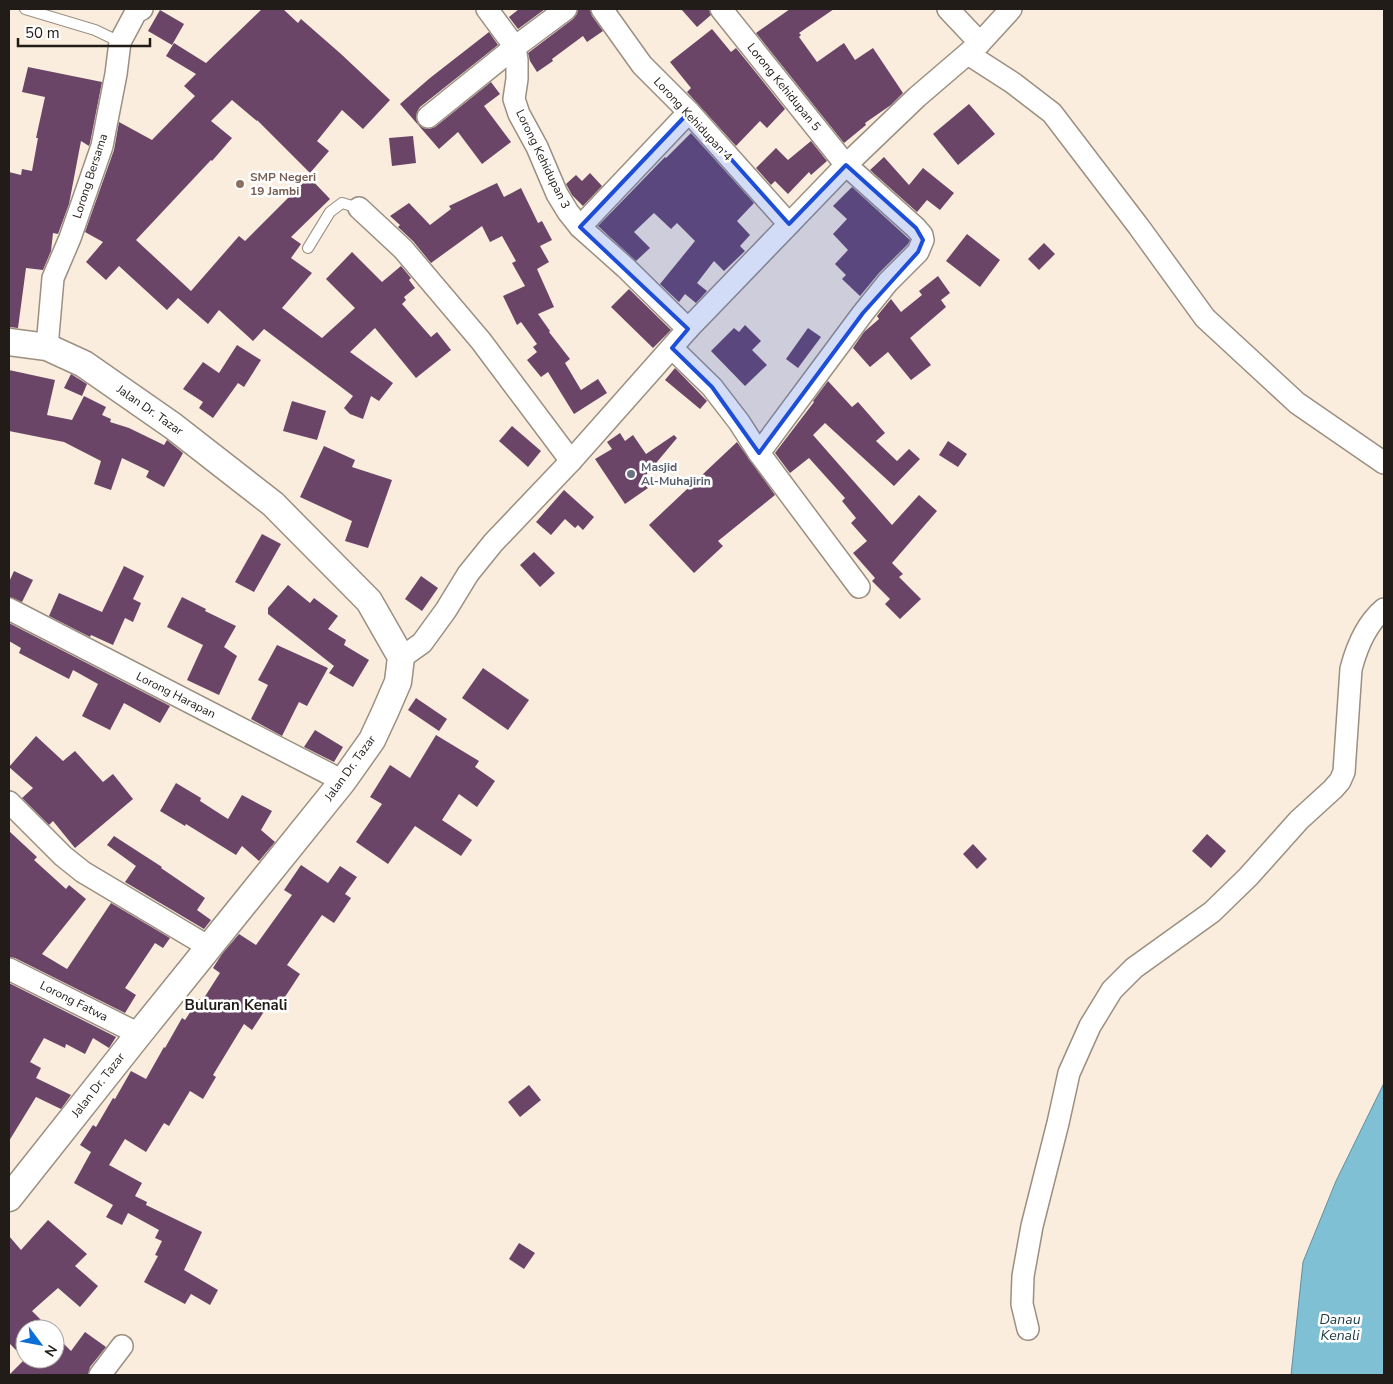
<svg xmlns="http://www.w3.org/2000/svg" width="1393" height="1384" font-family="'Nunito Sans',sans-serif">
  <rect width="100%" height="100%" fill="#faeddd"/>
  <path fill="#80c0d4" stroke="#648f9b" d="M 1384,1083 L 1384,1375 L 1291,1375 L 1303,1262 L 1336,1181 Z"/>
  <g fill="#6a4567">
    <path d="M 262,9 L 283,9 L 298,23 L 301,19 L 341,54 L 390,100 L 363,129 L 342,110 L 317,141 L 329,151 L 310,173 L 257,120 L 257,121 L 232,100 L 211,121 L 232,138 L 212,161 L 211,160 L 136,240 L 191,291 L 239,236 L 245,241 L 309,177 L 330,199 L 291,237 L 301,244 L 291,258 L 312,273 L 282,308 L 322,338 L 355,308 L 326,279 L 352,252 L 382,282 L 401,266 L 411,278 L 409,280 L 415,288 L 404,297 L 406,300 L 402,304 L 431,337 L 437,332 L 451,350 L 416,378 L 375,328 L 350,352 L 393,383 L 379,401 L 371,396 L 363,419 L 350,414 L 344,408 L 353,396 L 264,329 L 253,341 L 219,310 L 208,324 L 178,298 L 167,310 L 119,266 L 106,280 L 86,262 L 103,242 L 85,232 L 114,150 L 119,122 L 152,140 L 195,96 L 184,86 L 196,74 L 166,56 L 174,43 L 206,63 Z"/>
    <path d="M 519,9 L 545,9 L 518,29 L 509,17 Z"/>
    <path d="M 578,9 L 590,9 L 592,16 L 603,31 L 587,42 L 583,36 L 552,59 L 553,61 L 537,72 L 530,61 L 528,53 L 573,19 L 577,14 Z"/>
    <path d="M 681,9 L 709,9 L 711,15 L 697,27 Z"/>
    <path d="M 790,9 L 834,9 L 799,33 L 801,35 L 799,37 L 817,62 L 844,43 L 855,60 L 873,48 L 903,93 L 891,105 L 865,123 L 866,125 L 844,143 L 756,33 Z"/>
    <path d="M 160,10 L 184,24 L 172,45 L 148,31 Z"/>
    <path d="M 712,29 L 731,52 L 736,48 L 785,109 L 767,128 L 760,121 L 736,146 L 687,92 L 691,88 L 670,62 Z"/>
    <path d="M 489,32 L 498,45 L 420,107 L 417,112 L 416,118 L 418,124 L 423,128 L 429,129 L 435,127 L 491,82 L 500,94 L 484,106 L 511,142 L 482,164 L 458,132 L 439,149 L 400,104 L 430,78 Z"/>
    <path d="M 28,67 L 102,82 L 90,143 L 89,146 L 81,141 L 69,204 L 58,234 L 53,233 L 51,251 L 43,270 L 26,268 L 18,328 L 9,327 L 9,172 L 21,175 L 22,169 L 32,171 L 38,138 L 36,138 L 45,97 L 22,92 Z"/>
    <path d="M 969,104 L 995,134 L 958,165 L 933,134 Z"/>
    <path d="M 691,133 L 754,203 L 737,221 L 750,235 L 740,246 L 745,251 L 724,271 L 714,261 L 697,283 L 707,291 L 696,303 L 685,294 L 679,302 L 660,284 L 695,241 L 677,223 L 671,229 L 654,213 L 634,232 L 650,248 L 636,261 L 598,226 L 665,157 L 666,158 Z"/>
    <path d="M 413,136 L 416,163 L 392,166 L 389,138 Z"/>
    <path d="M 811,141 L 827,161 L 811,175 L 809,172 L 788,194 L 775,181 L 771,185 L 756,168 L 776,148 L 788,160 Z"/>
    <path d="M 884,157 L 909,185 L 923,168 L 954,193 L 940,210 L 927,200 L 917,212 L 870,170 Z"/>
    <path d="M 590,173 L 602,186 L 583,206 L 572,195 L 566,184 L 576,175 L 582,181 Z"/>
    <path d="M 497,183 L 504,197 L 521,188 L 538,223 L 542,221 L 552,240 L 540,246 L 549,262 L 537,269 L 554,307 L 538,314 L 550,331 L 549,332 L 570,359 L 565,363 L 581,390 L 598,379 L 607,393 L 574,414 L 548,372 L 541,377 L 527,360 L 537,352 L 533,347 L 537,344 L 521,322 L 517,325 L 503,296 L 525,286 L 512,263 L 516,261 L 502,236 L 490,242 L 482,226 L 431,263 L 413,241 L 398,227 L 400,225 L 390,216 L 409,203 L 430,225 L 451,209 L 449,206 Z"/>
    <path d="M 852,187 L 910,240 L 908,244 L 879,273 L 860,296 L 842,279 L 846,275 L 835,264 L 848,250 L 833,234 L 847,219 L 833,206 Z"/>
    <path d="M 967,234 L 1000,260 L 980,287 L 946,261 Z"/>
    <path d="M 1044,243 L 1055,254 L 1039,270 L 1028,259 Z"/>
    <path d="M 938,276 L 950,293 L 941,300 L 946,307 L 910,338 L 931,365 L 911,380 L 888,352 L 870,367 L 853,348 L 864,332 L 879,319 L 877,316 L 891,299 L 901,312 L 922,295 L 919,291 Z"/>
    <path d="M 629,289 L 671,330 L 653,348 L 611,307 Z"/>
    <path d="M 745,325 L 761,341 L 752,350 L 767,365 L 745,386 L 711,351 L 734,328 L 739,332 Z"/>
    <path d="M 808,328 L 821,337 L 798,368 L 786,359 Z"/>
    <path d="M 237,345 L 261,360 L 244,387 L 238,383 L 213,418 L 199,408 L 203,402 L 183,389 L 203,362 L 219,373 Z"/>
    <path d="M 675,368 L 707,401 L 700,409 L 665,380 Z"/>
    <path d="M 9,370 L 55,380 L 47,415 L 72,420 L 84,396 L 106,407 L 102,415 L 111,419 L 110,422 L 129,428 L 164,445 L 167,440 L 183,453 L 164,487 L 146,477 L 149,471 L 122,458 L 111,490 L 94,484 L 101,461 L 64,442 L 9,431 Z"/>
    <path d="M 71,374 L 87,384 L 82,396 L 64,388 Z"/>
    <path d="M 828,381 L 852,407 L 858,402 L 885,433 L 876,441 L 897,461 L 909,449 L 920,459 L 894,486 L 825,423 L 813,435 L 892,525 L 919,495 L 937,511 L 892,563 L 903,574 L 899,577 L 921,599 L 900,619 L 885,604 L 890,599 L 872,581 L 875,578 L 853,553 L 867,541 L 851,523 L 856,518 L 842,501 L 845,498 L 809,458 L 790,473 L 775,453 L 814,402 L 813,401 Z"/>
    <path d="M 292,401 L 326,411 L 317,440 L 283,431 Z"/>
    <path d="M 512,426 L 541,451 L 528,467 L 499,441 Z"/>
    <path d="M 620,433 L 625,441 L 633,435 L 646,454 L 674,435 L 677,438 L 641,481 L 648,488 L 625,504 L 595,459 L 612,449 L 607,442 Z"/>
    <path d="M 948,441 L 967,454 L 958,467 L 939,455 Z"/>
    <path d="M 737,442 L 775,495 L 718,541 L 723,546 L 694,573 L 649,525 Z"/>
    <path d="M 324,446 L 355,460 L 352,467 L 392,480 L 368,548 L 345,541 L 352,521 L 300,497 Z"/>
    <path d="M 564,490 L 594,517 L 583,530 L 578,525 L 575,528 L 565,519 L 551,535 L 536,522 Z"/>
    <path d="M 262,534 L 281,544 L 254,592 L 235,582 Z"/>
    <path d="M 534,552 L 555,573 L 540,587 L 520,565 Z"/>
    <path d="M 124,566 L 144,576 L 133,599 L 141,603 L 133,622 L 125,618 L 113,645 L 91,635 L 90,637 L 49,616 L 59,593 L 102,612 Z"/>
    <path d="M 14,571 L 33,580 L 22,602 L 9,597 L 9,582 Z"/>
    <path d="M 421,576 L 438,588 L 422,611 L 405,599 Z"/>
    <path d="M 288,585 L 310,603 L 314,598 L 338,616 L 328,629 L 346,640 L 344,645 L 369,660 L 353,687 L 329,673 L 334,666 L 268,614 L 268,608 Z"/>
    <path d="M 182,597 L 206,609 L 205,611 L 236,626 L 224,647 L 237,656 L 219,695 L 187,680 L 203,645 L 167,627 Z"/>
    <path d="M 9,623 L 170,706 L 160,723 L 124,703 L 110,730 L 82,716 L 98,684 L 73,670 L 69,679 L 19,653 L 21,648 L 9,641 Z"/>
    <path d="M 277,645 L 328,668 L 307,706 L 299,702 L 282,736 L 251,719 L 268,685 L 258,680 Z"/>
    <path d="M 483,668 L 529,700 L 508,730 L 462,698 Z"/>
    <path d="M 416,698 L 447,719 L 439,731 L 408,710 Z"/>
    <path d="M 315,730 L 343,747 L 334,762 L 304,747 Z"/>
    <path d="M 436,735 L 479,761 L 475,767 L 495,781 L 477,807 L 459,794 L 442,820 L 472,840 L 461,856 L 415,826 L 388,864 L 356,842 L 382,804 L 370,797 L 390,765 L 410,778 Z"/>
    <path d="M 36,736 L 63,761 L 75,751 L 103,782 L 113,774 L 133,799 L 75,848 L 53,821 L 49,825 L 22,798 L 33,788 L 9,767 Z"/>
    <path d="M 176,783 L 201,798 L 200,801 L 228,819 L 242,795 L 272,811 L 261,830 L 275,842 L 259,861 L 242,846 L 236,855 L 186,824 L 185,826 L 160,811 Z"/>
    <path d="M 9,831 L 37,857 L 34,860 L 66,889 L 69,885 L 86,899 L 42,954 L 67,969 L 111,903 L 170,938 L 163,948 L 155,943 L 125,988 L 136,995 L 125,1013 L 15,958 L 9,957 Z"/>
    <path d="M 1207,834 L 1226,851 L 1211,868 L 1192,851 Z"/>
    <path d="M 114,836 L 162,867 L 161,868 L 205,898 L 197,910 L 211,920 L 204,929 L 125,882 L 136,866 L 107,845 Z"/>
    <path d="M 973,844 L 987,859 L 977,869 L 963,854 Z"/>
    <path d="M 301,865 L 328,883 L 340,866 L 357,877 L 345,894 L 351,898 L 334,923 L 322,915 L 287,965 L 300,974 L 277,1009 L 269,1004 L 252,1030 L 244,1024 L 213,1075 L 216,1077 L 203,1099 L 190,1091 L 169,1126 L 164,1123 L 146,1152 L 125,1139 L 109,1165 L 142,1183 L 135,1196 L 147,1202 L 146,1205 L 202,1232 L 184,1270 L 218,1290 L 210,1305 L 191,1294 L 185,1304 L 144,1282 L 158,1256 L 155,1255 L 162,1241 L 155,1238 L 159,1230 L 128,1213 L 122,1225 L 106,1217 L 113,1205 L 74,1183 L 91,1152 L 80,1145 L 93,1125 L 96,1127 L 113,1098 L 115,1099 L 131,1071 L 146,1079 L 164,1047 L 165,1048 L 182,1018 L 185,1020 L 199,999 L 202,1001 L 220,973 L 213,968 L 222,954 L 239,934 L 256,945 L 292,895 L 284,890 Z"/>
    <path d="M 9,983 L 116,1037 L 109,1048 L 93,1038 L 85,1054 L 66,1044 L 65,1048 L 44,1038 L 30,1062 L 41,1068 L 36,1078 L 71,1095 L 61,1109 L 36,1097 L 9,1141 Z"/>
    <path d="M 529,1085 L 541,1100 L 520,1117 L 508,1102 Z"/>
    <path d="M 48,1220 L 87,1254 L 75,1266 L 98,1286 L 80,1307 L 58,1288 L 32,1311 L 50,1329 L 25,1329 L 25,1359 L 55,1359 L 55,1335 L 71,1351 L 85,1332 L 106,1347 L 90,1367 L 88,1375 L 9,1375 L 25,1359 L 9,1343 L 9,1236 L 21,1250 Z"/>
    <path d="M 519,1243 L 535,1253 L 524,1269 L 509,1259 Z"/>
  </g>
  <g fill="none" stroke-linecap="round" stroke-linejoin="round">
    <g stroke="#9b8f81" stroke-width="12">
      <g id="service">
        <path d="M 25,9 L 95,30 L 120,42"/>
        <path d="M 308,248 L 330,212 L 342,203 L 359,208"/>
      </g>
    </g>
    <g stroke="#9b8f81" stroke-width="24">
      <g id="minor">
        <path d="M 487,9 L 515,47 L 517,60 L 517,79 L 514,99 L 519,114 L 537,147 L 557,194 L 568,212 L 580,227 L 626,268 L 688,329"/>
        <path d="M 602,9 L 642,65 L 689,112 L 789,224"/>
        <path d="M 721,9 L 846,165 L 916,228 L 922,235 L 923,240 L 918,252 L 888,282 L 863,313 L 759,453"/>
        <path d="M 948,9 L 980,43"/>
        <path d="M 968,54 L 1013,83 L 1052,113 L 1139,227 L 1205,318 L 1297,403 L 1384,463"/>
        <path d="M 428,117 L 515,47 L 566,9"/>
        <path d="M 359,208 L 403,249 L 481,341 L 571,461"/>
        <path d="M 580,227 L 689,112"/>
        <path d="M 47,347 L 53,278 L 70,238 L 102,146 L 116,74 L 120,42 L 136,12 L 142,9"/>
        <path d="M 672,348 L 712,387 L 739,422 L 759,453 L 859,587"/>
        <path d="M 9,609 L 343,781"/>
        <path d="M 401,657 L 408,653 L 422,643 L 446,610 L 468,574 L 493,543 L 571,461 L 688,329 L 846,165 L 917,97 L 980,43 L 1011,9"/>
        <path d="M 9,802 L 63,856 L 83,872 L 209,947"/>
        <path d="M 9,969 L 139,1034"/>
        <path d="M 1028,1329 L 1022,1304 L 1023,1276 L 1032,1226 L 1058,1123 L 1069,1073 L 1090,1026 L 1112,990 L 1134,968 L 1212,912 L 1248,877 L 1299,820 L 1333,789 L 1340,781 L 1344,772 L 1351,669 C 1357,646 1366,624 1384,609"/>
        <path d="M 100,1375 L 122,1346"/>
      </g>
    </g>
    <g stroke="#9b8f81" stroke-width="29">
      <path id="tertiary" d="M 9,342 L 47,347 L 84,364 L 173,426 L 273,504 L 369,601 L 401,657 L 398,682 L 385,712 L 372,740 L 343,781 L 139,1034 L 9,1198"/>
    </g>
    <use href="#service" stroke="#fff" stroke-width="10"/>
    <use href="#minor" stroke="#fff" stroke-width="21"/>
    <use href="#tertiary" stroke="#fff" stroke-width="26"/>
  </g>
  <path fill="#1d4ed8" fill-opacity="0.2" stroke="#1d4ed8" stroke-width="4" stroke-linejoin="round" d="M 689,112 L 789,224 L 846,165 L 916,228 L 923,240 L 918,252 L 863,313 L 759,453 L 712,387 L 672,348 L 688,329 L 580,227 Z"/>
  <circle fill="#8d6e63" stroke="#fff" stroke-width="2" cx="240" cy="184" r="5"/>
  <circle fill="#6b7280" stroke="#fff" stroke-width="2" cx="631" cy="474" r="5"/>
  <g text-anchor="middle" stroke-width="5" stroke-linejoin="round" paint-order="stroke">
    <g font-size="12" fill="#211c17" stroke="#fff">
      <text transform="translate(784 87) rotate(51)" y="4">Lorong Kehidupan 5</text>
      <text transform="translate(693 119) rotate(47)" y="4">Lorong Kehidupan 4</text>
      <text transform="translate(543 159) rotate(64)" y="4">Lorong Kehidupan 3</text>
      <text transform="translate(90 176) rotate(-72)" y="4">Lorong Bersama</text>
      <text transform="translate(150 410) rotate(35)" y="4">Jalan Dr. Tazar</text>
      <text transform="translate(176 695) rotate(27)" y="4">Lorong Harapan</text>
      <text transform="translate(350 768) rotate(-54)" y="4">Jalan Dr. Tazar</text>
      <text transform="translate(74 1001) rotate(27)" y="4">Lorong Fatwa</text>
      <text transform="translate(98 1085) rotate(-52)" y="4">Jalan Dr. Tazar</text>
    </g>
    <g font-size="12" font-weight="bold" fill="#785e54" stroke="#fff" text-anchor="start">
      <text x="250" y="181">SMP Negeri<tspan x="250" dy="14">19 Jambi</tspan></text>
    </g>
    <g font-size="12" font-weight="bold" fill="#5b616d" stroke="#fff" text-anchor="start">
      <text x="641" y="471">Masjid<tspan x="641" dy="14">Al-Muhajirin</tspan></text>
    </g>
    <g font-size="14" font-style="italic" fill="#193841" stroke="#fff">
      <text x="1340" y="1324">Danau<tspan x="1340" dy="16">Kenali</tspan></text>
    </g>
    <g font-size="15" font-weight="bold" fill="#211c17" stroke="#fff">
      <text x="236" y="1010">Buluran Kenali</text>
    </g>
  </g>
  <rect width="1393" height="1384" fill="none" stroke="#211c17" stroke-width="20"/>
  <g transform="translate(40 1344) rotate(122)"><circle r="24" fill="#ffffff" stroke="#a6a4a2"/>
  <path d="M0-4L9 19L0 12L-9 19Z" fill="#0f6dd6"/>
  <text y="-8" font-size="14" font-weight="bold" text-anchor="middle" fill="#211c17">N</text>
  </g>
  <path d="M18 38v8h132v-8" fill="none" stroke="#211c17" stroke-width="2.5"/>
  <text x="25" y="38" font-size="15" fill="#211c17" stroke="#ffffff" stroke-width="4" paint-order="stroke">50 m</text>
</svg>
